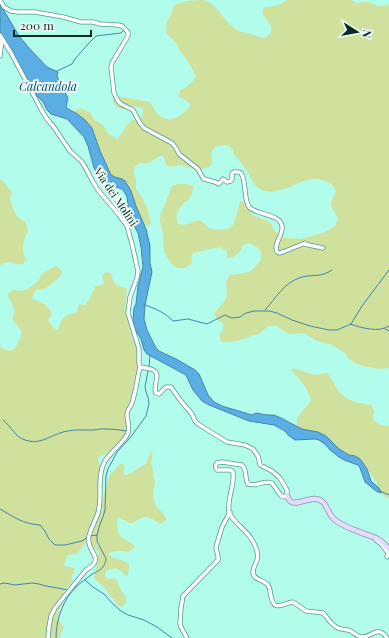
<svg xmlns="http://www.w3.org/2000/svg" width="389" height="638" font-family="'Playfair Display',serif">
  <rect width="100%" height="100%" fill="#b2fcec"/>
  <g fill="#d0e09d">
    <path d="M 200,0 C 212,0 218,11 225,19 C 228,23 233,27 237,30 C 242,33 247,33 252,34 C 257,36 260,37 265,38 L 271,33 L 271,26 L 263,14 L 263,7 C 271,7 281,6 287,0 L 351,0 C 360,6 360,1 367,2 C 369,2 371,4 373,4 C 379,7 383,7 389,4 L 389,368 L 381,369 L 362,366 L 355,363 L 349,359 L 345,353 L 332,345 L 317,341 L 304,333 L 289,334 L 276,326 L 268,326 L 259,334 L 251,336 L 245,339 L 230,342 L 222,342 L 219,336 L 223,330 L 223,323 L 217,320 L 214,313 L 224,302 L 227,296 L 226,281 L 230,275 L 244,273 L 251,271 L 261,260 L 261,252 L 257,247 L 250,243 L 243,245 C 239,254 236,256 227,259 L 227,251 L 220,247 L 193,253 L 191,264 L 186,268 L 178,268 L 171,264 L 164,251 L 163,234 L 160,220 L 161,213 L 167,200 L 169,193 L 172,186 C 180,183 186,183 193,186 C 193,191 192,195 189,199 C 187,201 187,201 184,203 C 177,209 175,215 178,224 C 187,226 190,223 199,220 L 205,224 L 210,229 C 238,232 233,224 240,202 L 244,202 L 252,215 L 266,220 L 271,224 L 275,231 L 285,238 L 301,239 L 322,233 L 331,229 L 336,225 L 338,218 C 331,206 328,205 336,192 L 333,185 C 327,182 319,178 313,179 C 296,181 273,200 257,187 C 253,184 251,179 249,174 C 246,168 239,160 234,155 L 233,151 L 229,145 C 212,145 211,148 212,164 C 208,170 197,170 190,168 C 187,168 184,165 181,165 C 177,165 174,167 171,167 C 166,166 165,163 165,159 L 162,156 L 158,157 L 149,163 L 142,163 L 138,164 L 135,167 L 134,171 L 134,175 L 136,178 L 136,189 L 146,205 L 151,223 L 148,226 L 145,225 L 136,206 L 131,191 L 122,179 L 115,177 L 111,175 L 100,151 L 94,131 L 85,120 L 76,113 L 75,109 L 82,109 L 91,113 L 94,120 L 104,126 L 107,133 L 117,139 C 122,135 126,123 133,120 C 135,119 137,120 140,119 L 143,112 L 143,109 L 140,107 C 136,107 133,106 129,106 L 126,109 C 118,109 111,105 113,96 L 116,96 L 150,102 C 161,125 176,124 191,105 L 186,100 L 179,97 L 180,90 C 188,87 192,83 196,76 L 189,63 L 180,51 L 177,44 L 167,34 L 166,26 L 168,20 L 172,13 L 173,6 L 186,1 Z"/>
    <path d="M 0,179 C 2,180 12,191 12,193 C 12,195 10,197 10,199 C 10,200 14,211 15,213 C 18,219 25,220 27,226 C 29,232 25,236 24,241 C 22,247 23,254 26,259 L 23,264 C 16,266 14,262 8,262 C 6,262 4,263 2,264 L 0,266 Z"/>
    <path d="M 56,266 L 62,271 L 62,274 C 58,278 54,282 49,286 C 41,293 36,283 32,299 C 41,301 48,305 52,314 L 48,320 L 48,321 L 55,329 L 58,330 C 63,316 63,316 77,312 L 78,306 L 80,304 L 85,305 C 90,301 92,291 96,286 L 102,285 L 104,284 C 103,278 100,273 108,272 L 111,274 C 114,285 116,286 127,288 L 125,308 L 132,337 L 137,349 L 137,370 L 130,403 L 125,413 L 127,432 L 124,436 L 107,454 L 100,456 L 98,459 L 99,464 L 102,466 L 97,514 L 92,521 L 87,541 L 77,554 L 68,555 L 65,560 L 64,565 L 65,566 L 75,568 L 76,569 C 73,572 71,575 72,580 L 73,581 L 64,590 C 64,593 64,597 63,600 C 59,614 54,615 64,628 L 60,635 L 60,638 L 0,638 L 0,346 C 6,352 8,351 15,349 L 21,336 L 21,330 L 12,319 C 17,309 12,305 8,296 L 8,294 L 13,290 L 22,291 L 28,289 L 38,281 L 43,273 Z"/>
    <path d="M 294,368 L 315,375 L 327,373 C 333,379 335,388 341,394 C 349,402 360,403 371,405 L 374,411 L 373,420 L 380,425 L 389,426 L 389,499 L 381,494 L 377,483 L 360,459 L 349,455 L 339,449 L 326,436 L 318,432 L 302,429 L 297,427 L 297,418 L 311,401 C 308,388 301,380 291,370 Z"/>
    <path d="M 151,451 L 153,453 L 151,462 L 152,468 L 153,470 L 153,476 L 155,481 L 153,496 L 155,505 L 163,513 L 166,519 L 164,522 L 161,524 C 156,522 153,518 147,517 C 139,516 135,524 130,523 C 126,522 122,518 118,517 C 117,524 116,535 124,539 C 128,542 132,542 135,547 L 133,549 L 128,552 C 122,550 113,550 108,554 C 114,561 124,558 129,565 L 128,577 C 117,570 120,565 106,571 L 105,574 L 105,577 L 108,579 L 115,578 C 121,586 119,589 126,597 L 126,603 L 122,607 L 119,606 C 117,603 116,602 113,599 C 109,595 107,590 103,586 C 99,583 96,581 94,577 C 95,570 101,556 97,550 C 97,549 93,547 92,546 L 90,540 L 91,535 L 94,524 L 101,513 L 103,499 L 109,476 L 120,464 L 123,464 L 125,467 L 123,472 L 125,475 L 127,475 L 146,464 Z"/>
  </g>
  <path fill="#5baee4" stroke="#4286aa" d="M 0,4 L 19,36 L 29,48 L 47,67 L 58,72 L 57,76 L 68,98 L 66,107 L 68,109 L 76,113 L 85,120 L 92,128 L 100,151 L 111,175 L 115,177 L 122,179 L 125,181 L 131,191 L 136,206 L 146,229 L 150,246 L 150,263 L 152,272 L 145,305 L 144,319 L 147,330 L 156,348 L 159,351 L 178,360 L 195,370 L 199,374 L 208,395 L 214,402 L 222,406 L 252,415 L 256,413 L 267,415 L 274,415 L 281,418 L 302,429 L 318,432 L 326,436 L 339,449 L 349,455 L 355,456 L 360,459 L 367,469 L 371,481 L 379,488 L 381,493 L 376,491 L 365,482 L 360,468 L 358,465 L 344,460 L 339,457 L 330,450 L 326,445 L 319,440 L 315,439 L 295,440 L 288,435 L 285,431 L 274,425 L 249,421 L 209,405 L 202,401 L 193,390 L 186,375 L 147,354 L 144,350 L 141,339 L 135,329 L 133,320 L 134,308 L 136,304 L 138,286 L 143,267 L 141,247 L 138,233 L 129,216 L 127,197 L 125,193 L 122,189 L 110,185 L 98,175 L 94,168 L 88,146 L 84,137 L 67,119 L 51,114 L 47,110 L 43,102 L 37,96 L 0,32 Z"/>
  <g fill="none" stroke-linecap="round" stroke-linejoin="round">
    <g stroke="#4286aa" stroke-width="1">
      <path d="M 57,71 L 72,64 L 75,59 L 88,44 L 96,36 L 121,33 L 124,30"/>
      <path d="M 144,305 C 155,308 165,313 173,321 L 188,319 L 207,324 L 225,315 L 232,318 L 240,317 L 246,313 L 254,311 L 269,311 L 277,313 L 292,320 L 310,326 L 329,330 L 337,330 L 351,324 L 362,306 L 389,270"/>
      <path d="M 265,310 C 276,298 284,282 302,277 C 315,274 320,278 332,270"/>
      <path d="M 350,324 C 362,328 379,333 389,326"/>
      <path d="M 385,329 L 389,331"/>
      <path d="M 149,367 L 150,355"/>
      <path d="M 3,420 C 11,426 15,437 25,440 C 39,445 48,437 60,433 C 71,429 82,430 93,430 C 97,430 102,428 106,429 C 113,429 120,430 127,431"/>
      <path d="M 380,491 L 389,495"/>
      <path d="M 0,509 C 14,517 23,524 40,525 L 45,531 L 49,539 L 55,545 L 65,545 L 82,541 L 88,537"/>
      <path d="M 90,536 L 97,535"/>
      <path d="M 85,580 L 93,587 L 104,594 L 113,604 L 121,611 L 128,615 L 144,620 L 157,627 L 172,638"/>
      <path d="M 0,584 L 5,583 L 15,585 L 32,583 L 39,584 L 46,586 L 68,590"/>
      <path d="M 56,638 C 56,619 63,600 76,587 C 81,582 86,579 91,575 C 98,571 106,568 106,558 L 104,555 L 97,541 L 97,535 L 100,524 L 103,517 L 105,510 L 106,476 L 108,469 L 117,452 L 130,438 L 146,416 L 149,404 L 148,397 L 146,392 L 145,387 L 148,371"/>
    </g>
    <g stroke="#529a8c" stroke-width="5">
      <g id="minor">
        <path d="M 0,0 L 4,7 L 11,11 L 18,12 L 35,12 L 63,17 L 81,22 L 93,22 L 100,24 L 118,25 L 122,26 L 128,32 L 128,36 L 112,63 L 111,67 L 114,93 L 118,101 L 121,104 L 133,110 L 140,123 L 144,128 L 172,143 L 176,148 L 179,154 L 198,169 L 203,178 L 204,179 L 215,182 L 219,184 L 223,179 L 227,182 L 231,181 L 232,179 L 232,173 L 234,172 L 239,172 L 241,173 C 247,182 243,201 250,208 C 258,215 280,214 282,226 C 284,234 273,243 277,252 L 279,253 L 283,252 L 305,243"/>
        <path d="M 0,35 L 11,53 L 41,109 L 47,119 L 53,126 L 70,151 L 81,161 L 84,165 L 93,182 L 98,190 L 119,215 L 127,226 L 132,244 L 138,271 L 137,278 L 130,297 L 128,313 L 139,349 L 139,363 L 140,367"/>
        <path d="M 0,56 L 2,39"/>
        <path d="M 304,244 L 323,248"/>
        <path d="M 140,367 C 144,368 149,368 153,370 C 162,374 152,386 156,393 L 159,394 L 166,387 L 171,387 L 180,400 L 192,414 L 195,421 L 198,424 L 227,442 L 245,445 L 253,449 L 258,456 L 260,465 L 272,471 L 280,478 L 287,490 L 287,495 L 284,497 L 281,496 L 272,483 C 263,480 258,487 248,484 C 244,478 248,471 242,465 L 222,462 L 217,463 C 215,465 215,468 217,470 L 231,470 L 233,472 C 235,485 227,498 229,512 C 231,521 247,530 252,540 C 255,545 259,554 257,560 C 256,564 253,567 253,572 C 253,580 264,580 268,585 C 272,591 269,600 275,605 C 281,608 287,602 293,602 L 306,611 L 323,613 C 328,618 331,625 338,628 C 342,630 347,629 351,631 C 354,633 358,637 362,637 C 371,638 378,624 387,638"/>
        <path d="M 376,540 L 381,544 L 388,553 L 387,557"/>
        <path d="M 48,638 L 49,627 L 51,616 L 55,608 L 86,570 C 105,559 90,554 89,542 C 88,539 89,535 90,533 C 92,525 96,520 98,513 C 103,496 96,477 105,461 C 110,453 126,440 128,433 C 130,427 127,420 127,414 C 127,410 131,407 132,403 C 136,391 137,379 140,367"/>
        <path d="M 187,638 L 181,627 L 180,624 L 181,608 L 183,596 L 218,560 C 219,555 216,552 216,547 L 222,527 L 230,512"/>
      </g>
    </g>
    <g stroke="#8d8eac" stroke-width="6">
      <path id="major" d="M 287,495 C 288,497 288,499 290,501 C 296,507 311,495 320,500 C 327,503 328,514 334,519 C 344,528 363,533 376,538 L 381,541 L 389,549"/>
    </g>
    <use href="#minor" stroke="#fff" stroke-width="3.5"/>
    <use href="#major" stroke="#e6dcfa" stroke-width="4.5"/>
  </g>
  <g text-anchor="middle" stroke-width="4" stroke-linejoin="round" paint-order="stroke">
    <g font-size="11" fill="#082822" stroke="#eefcf8">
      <text transform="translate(116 197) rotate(56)" y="4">Via dei Molini</text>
    </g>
    <g font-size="12" font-style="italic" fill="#074b6f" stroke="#eefcf8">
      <text x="48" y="91">Calcandola</text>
    </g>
  </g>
  <g transform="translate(357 32) rotate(101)" stroke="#eefcf8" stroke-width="3" paint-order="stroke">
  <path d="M0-3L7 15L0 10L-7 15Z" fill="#082822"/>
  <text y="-6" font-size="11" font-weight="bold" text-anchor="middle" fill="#082822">N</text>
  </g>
  <path d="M14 30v6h77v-6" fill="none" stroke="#082822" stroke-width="2"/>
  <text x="20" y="30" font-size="12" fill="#082822" stroke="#eefcf8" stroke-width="3" paint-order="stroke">200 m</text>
</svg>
